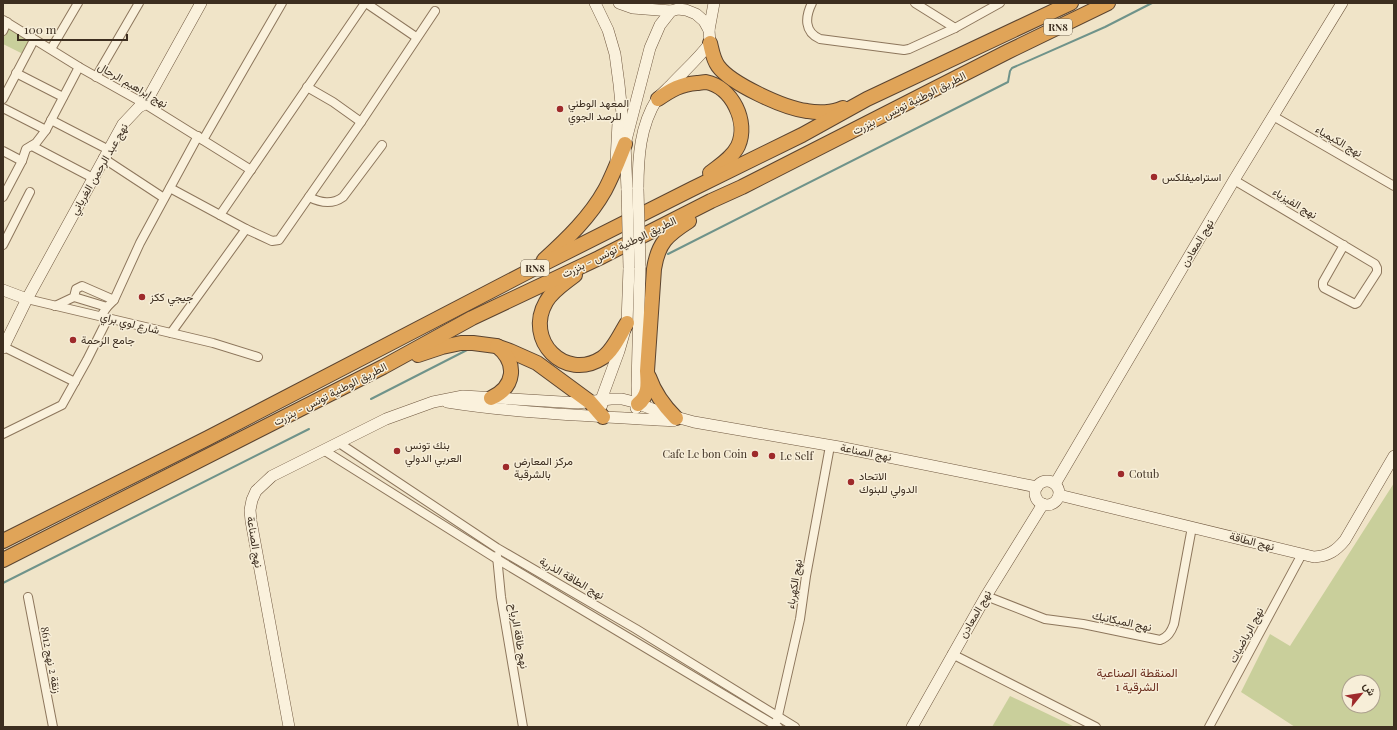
<svg xmlns="http://www.w3.org/2000/svg" width="1397" height="730" font-family="'Playfair Display',Vazirmatn,serif">
  <rect width="100%" height="100%" fill="#f0e4c8"/>
  <g fill="#c9cf9b" fill-rule="evenodd">
    <path d="M 9,27 L 31,39 L 23,54 L 3,44 L 3,38 Z"/>
    <path d="M 1394,483 L 1394,727 L 1295,727 L 1241,692 L 1270,634 L 1290,646 ZM 1349,682 L 1373,682 L 1373,706 L 1349,706 Z"/>
    <path d="M 1010,696 L 1075,727 L 992,727 Z"/>
  </g>
  <g fill="none" stroke-linecap="round" stroke-linejoin="round">
    <g stroke="#6f938a" stroke-width="2">
      <path d="M 668,254 L 1008,82 L 1010,71 L 1012,68 L 1105,27 L 1152,3"/>
      <path d="M 371,399 L 467,350"/>
      <path d="M 3,583 L 309,429"/>
    </g>
    <g stroke="#8d765c" stroke-width="10">
      <g id="street">
        <path d="M 366,3 L 416,37"/>
        <path d="M 812,3 C 805,17 804,32 820,39 L 904,50 L 909,49 L 955,28 L 1000,3"/>
        <path d="M 915,3 L 955,28"/>
        <path d="M 3,20 L 79,67 L 145,104 L 251,170"/>
        <path d="M 3,31 L 7,22"/>
        <path d="M 51,49 L 78,3"/>
        <path d="M 16,73 L 63,97"/>
        <path d="M 96,77 L 139,3"/>
        <path d="M 307,87 L 333,102 L 361,122"/>
        <path d="M 3,99 L 34,40"/>
        <path d="M 3,108 L 46,130"/>
        <path d="M 1273,116 L 1394,186"/>
        <path d="M 51,120 L 109,150"/>
        <path d="M 203,140 L 282,3"/>
        <path d="M 32,146 L 93,178"/>
        <path d="M 3,151 L 22,161"/>
        <path d="M 103,158 L 164,198"/>
        <path d="M 1234,180 L 1375,264 L 1377,268 L 1377,272 L 1357,303 L 1355,304 L 1324,288 L 1323,286 L 1323,282 L 1344,245"/>
        <path d="M 170,188 L 246,229 L 272,241 L 279,240 L 361,122 L 435,11"/>
        <path d="M 3,197 L 22,161 L 26,149 L 36,143 L 46,130 L 79,67"/>
        <path d="M 309,197 C 321,203 332,205 343,197 L 382,145"/>
        <path d="M 220,215 L 365,3"/>
        <path d="M 3,245 L 30,192"/>
        <path d="M 74,297 L 107,307"/>
        <path d="M 27,299 L 213,343 L 258,357"/>
        <path d="M 55,306 L 74,297 L 76,289 L 82,286 L 114,300"/>
        <path d="M 101,316 L 107,307 L 114,300 L 140,243 L 198,136"/>
        <path d="M 171,333 L 246,229"/>
        <path d="M 4,347 L 75,382"/>
        <path d="M 3,434 L 62,405 L 87,360 L 108,318"/>
        <path d="M 339,443 L 497,548 L 636,629 L 795,727"/>
        <path d="M 325,451 L 497,559 L 778,727"/>
        <path d="M 497,556 L 501,597 L 523,727"/>
        <path d="M 986,596 L 1045,619 L 1083,624 L 1160,640 C 1168,637 1171,632 1174,624 L 1192,527"/>
        <path d="M 28,597 L 53,727"/>
        <path d="M 952,654 L 1096,727"/>
        <path d="M 777,720 L 800,619 L 806,576 L 830,446"/>
        <path d="M 1209,727 L 1302,554"/>
      </g>
    </g>
    <g stroke="#6f573f" stroke-width="12">
      <g id="secondary">
        <path d="M 595,3 L 608,30 L 615,54 L 619,84 L 625,144 L 627,190"/>
        <path d="M 619,3 L 633,8 L 671,11"/>
        <path d="M 709,30 L 714,3"/>
        <path d="M 625,144 L 650,48 L 660,25 L 671,11 L 678,9 L 686,10 L 696,14 L 704,21 L 709,30 L 710,43 C 698,59 684,71 670,86 C 666,90 661,94 657,99 C 640,126 638,157 638,189"/>
        <path d="M 616,161 L 618,123"/>
        <path d="M 3,290 L 27,299"/>
        <path d="M 3,348 L 27,299 L 123,124 L 139,107 L 145,104 L 201,3"/>
        <path d="M 447,402 C 522,414 598,416 673,421"/>
        <path d="M 602,405 L 601,400 L 619,351 L 627,323 L 629,268"/>
        <path d="M 636,408 L 638,404 L 637,386 L 640,266"/>
        <circle cx="1047" cy="493" r="12"/>
        <path d="M 1055,484 L 1234,180 L 1342,3"/>
        <path d="M 1059,495 L 1314,557 C 1328,556 1336,551 1345,540 L 1394,456"/>
        <path d="M 289,727 L 251,521 L 250,510 L 252,500 L 256,491 L 272,476 L 386,419 L 433,402 L 463,396 L 578,403 L 611,399 L 622,399 L 634,402 L 665,414 L 694,422 L 839,447 L 1037,487"/>
        <path d="M 912,727 L 986,596 L 1043,504"/>
      </g>
    </g>
    <g stroke="#5b4430" stroke-width="16">
      <g id="highway">
        <path d="M 710,43 C 712,51 713,59 718,66 C 731,84 784,108 807,111 C 817,113 833,113 843,108"/>
        <path d="M 658,99 C 671,90 681,84 697,83 C 699,83 703,82 706,82 C 732,87 749,122 738,146 C 732,158 720,165 710,173"/>
        <path d="M 544,260 C 567,239 590,217 605,190 C 613,175 619,159 625,144"/>
        <path d="M 575,275 C 565,283 552,291 546,302 C 524,340 565,382 602,358 C 613,351 620,334 627,323"/>
        <path d="M 418,355 L 442,347 L 461,343 L 473,343 L 496,346 L 510,351 L 537,363 L 590,402 L 603,417"/>
        <path d="M 649,377 C 655,394 664,406 676,418"/>
        <path d="M 491,398 C 515,387 518,363 497,346"/>
        <path d="M 638,404 C 649,395 648,385 647,371 L 654,269 C 658,243 667,235 689,221"/>
        <path d="M 3,541 L 208,438 L 535,268 L 692,189 L 802,135 L 867,99 L 1071,3"/>
        <path d="M 3,560 L 383,367 L 472,318 L 599,258 L 711,201 L 742,187 L 1007,52 L 1108,3"/>
      </g>
    </g>
    <use href="#street" stroke="#faf1dc" stroke-width="8"/>
    <use href="#secondary" stroke="#faf1dc" stroke-width="11"/>
    <use href="#highway" stroke="#e0a458" stroke-width="14"/>
    <g stroke="#6f573f" stroke-width="12" stroke-linecap="butt">
      <g id="secondary-bridge">
        <path d="M 638,189 L 640,266"/>
        <path d="M 627,190 L 629,268"/>
      </g>
    </g>
    <use href="#secondary-bridge" stroke="#faf1dc" stroke-width="11"/>
  </g>
  <g fill="#9e2a2b" stroke="#f7eed8" stroke-width="1.5">
    <circle cx="560" cy="109" r="4"/>
    <circle cx="1154" cy="177" r="4"/>
    <circle cx="142" cy="297" r="4"/>
    <circle cx="73" cy="340" r="4"/>
    <circle cx="397" cy="451" r="4"/>
    <circle cx="755" cy="454" r="4"/>
    <circle cx="772" cy="456" r="4"/>
    <circle cx="506" cy="467" r="4"/>
    <circle cx="1121" cy="474" r="4"/>
    <circle cx="851" cy="482" r="4"/>
  </g>
  <g text-anchor="middle" stroke-width="3" stroke-linejoin="round" paint-order="stroke">
    <g fill="#f7eed8" stroke="#756857" stroke-width="1">
      <rect x="1044" y="19" width="28" height="16" rx="3"/>
      <rect x="521" y="260" width="28" height="16" rx="3"/>
    </g>
    <g font-size="10" font-weight="bold" fill="#3d2e20">
      <text x="1058" y="31">RN8</text>
      <text x="535" y="272">RN8</text>
    </g>
    <g font-size="11" fill="#3d2e20" stroke="#f7eed8">
      <text transform="translate(133 85) rotate(30)" y="4">نهج إبراهيم الرحال</text>
      <text transform="translate(909 103) rotate(-27)" y="4">الطريق الوطنية تونس - بنزرت</text>
      <text transform="translate(1339 141) rotate(30)" y="4">نهج الكيمياء</text>
      <text transform="translate(99 169) rotate(-60)" y="4">نهج عبد الرحمن الغرياني</text>
      <text transform="translate(1295 203) rotate(31)" y="4">نهج الفيزياء</text>
      <text transform="translate(1197 243) rotate(-59)" y="4">نهج المعادن</text>
      <text transform="translate(619 247) rotate(-26)" y="4">الطريق الوطنية تونس - بنزرت</text>
      <text transform="translate(130 323) rotate(14)" y="4">شارع لوي براي</text>
      <text transform="translate(330 394) rotate(-27)" y="4">الطريق الوطنية تونس - بنزرت</text>
      <text transform="translate(866 452) rotate(11)" y="4">نهج الصناعة</text>
      <text transform="translate(1252 541) rotate(14)" y="4">نهج الطاقة</text>
      <text transform="translate(255 542) rotate(81)" y="4">نهج الصناعة</text>
      <text transform="translate(572 578) rotate(30)" y="4">نهج الطاقة الذرية</text>
      <text transform="translate(794 584) rotate(-81)" y="4">نهج الكهرباء</text>
      <text transform="translate(975 614) rotate(-60)" y="4">نهج المعادن</text>
      <text transform="translate(1122 621) rotate(12)" y="4">نهج الميكانيك</text>
      <text transform="translate(1246 635) rotate(-62)" y="4">نهج الرياضيات</text>
      <text transform="translate(519 636) rotate(80)" y="4">نهج طاقة الرياح</text>
      <text transform="translate(51 660) rotate(79)" y="4">زنقة 2 نهج 8612</text>
    </g>
    <g font-size="11" fill="#3d2e20" stroke="#f7eed8" text-anchor="start">
      <text x="568" y="107">المعهد الوطني<tspan x="568" dy="13">للرصد الجوي</tspan></text>
      <text x="1162" y="181">استراميفلكس</text>
      <text x="150" y="301">جيجي ككز</text>
      <text x="81" y="344">جامع الرحمة</text>
      <text x="405" y="449">بنك تونس<tspan x="405" dy="13">العربي الدولي</tspan></text>
      <text x="747" y="458" text-anchor="end">Cafe Le bon Coin</text>
      <text x="780" y="460">Le Self</text>
      <text x="514" y="465">مركز المعارض<tspan x="514" dy="13">بالشرقية</tspan></text>
      <text x="1129" y="478">Cotub</text>
      <text x="859" y="480">الاتحاد<tspan x="859" dy="13">الدولي للبنوك</tspan></text>
    </g>
    <g font-size="12" fill="#6b2e1e" stroke="#f7eed8">
      <text x="1137" y="677">المنقطة الصناعية<tspan x="1137" dy="14">الشرقية 1</tspan></text>
    </g>
  </g>
  <rect width="1397" height="730" fill="none" stroke="#3d2e20" stroke-width="8"/>
  <g transform="translate(1361 694) rotate(60)"><circle r="19" fill="#f7eed8" stroke="#ada18e"/>
  <path d="M0-3L7 15L0 10L-7 15Z" fill="#9e2a2b"/>
  <text y="-6" font-size="11" font-weight="bold" text-anchor="middle" fill="#3d2e20">ش</text>
  </g>
  <path d="M18 34v6h109v-6" fill="none" stroke="#3d2e20" stroke-width="2"/>
  <text x="24" y="34" font-size="12" fill="#3d2e20" stroke="#f7eed8" stroke-width="3" paint-order="stroke">100 m</text>
</svg>
